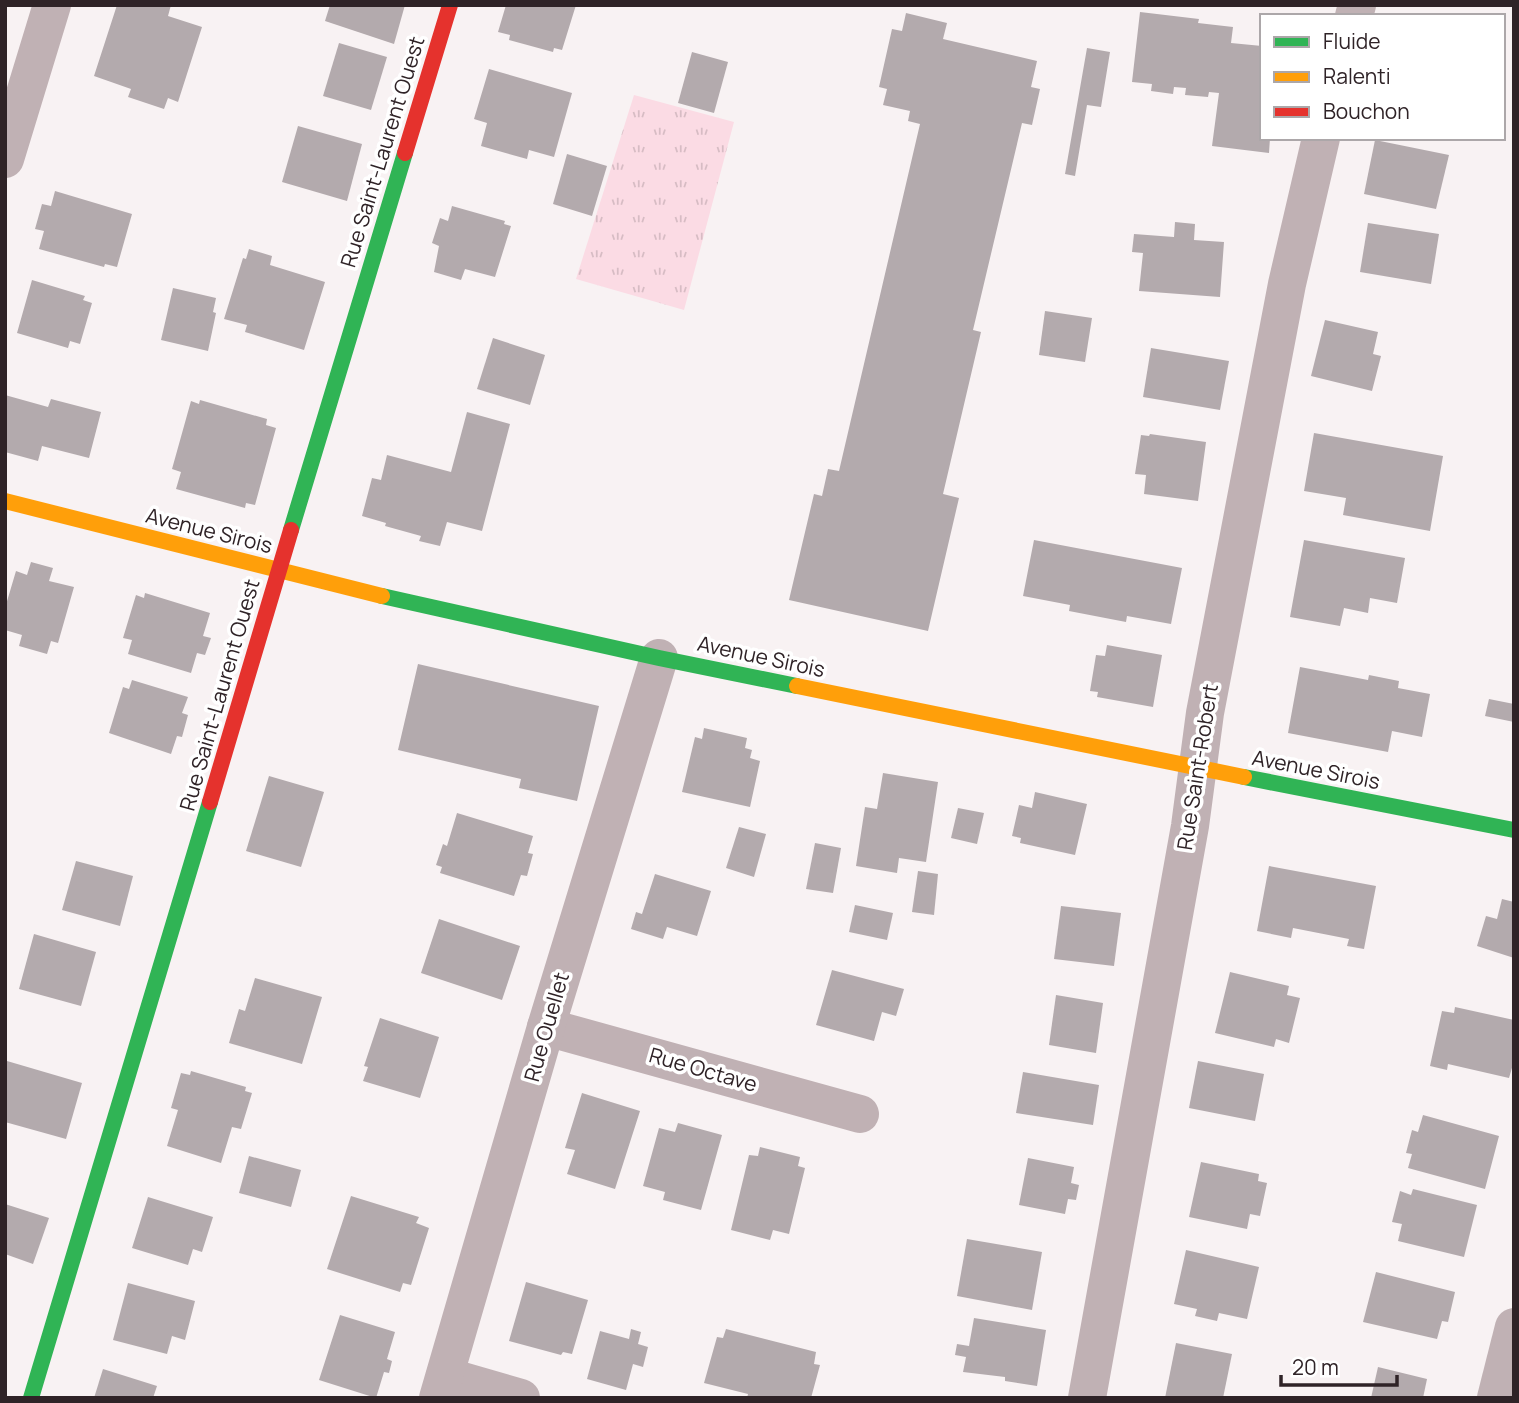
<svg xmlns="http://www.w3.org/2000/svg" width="1519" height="1403" font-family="Manrope,sans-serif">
  <defs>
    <pattern id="grass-tufts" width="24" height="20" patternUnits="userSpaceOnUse" patternTransform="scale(1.75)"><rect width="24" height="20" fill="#fbdbe4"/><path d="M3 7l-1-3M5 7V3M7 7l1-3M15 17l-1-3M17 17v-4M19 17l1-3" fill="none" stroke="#d7bcc4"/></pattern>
  </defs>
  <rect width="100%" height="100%" fill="#f8f2f3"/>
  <path fill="url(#grass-tufts)" d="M 634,95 L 734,122 L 684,310 L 576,279 Z"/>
  <g fill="#b3aaad">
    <path d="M 117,5 L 171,5 L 168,16 L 202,27 L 178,102 L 168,98 L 164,109 L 128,97 L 131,89 L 94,76 Z"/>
    <path d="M 330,5 L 405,5 L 394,44 L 325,21 Z"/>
    <path d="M 506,5 L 576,5 L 562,50 L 554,48 L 553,52 L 509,40 L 510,35 L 498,32 Z"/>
    <path d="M 1140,12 L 1199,19 L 1198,23 L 1233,27 L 1231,43 L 1262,46 L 1262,138 L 1270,138 L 1269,153 L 1212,146 L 1219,93 L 1209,92 L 1208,97 L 1185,95 L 1186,88 L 1174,87 L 1173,94 L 1151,91 L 1152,84 L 1132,82 Z"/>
    <path d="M 906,13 L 947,23 L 943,39 L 1037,61 L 1031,87 L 1040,89 L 1032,125 L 1022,123 L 973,330 L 981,332 L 943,494 L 959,498 L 928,631 L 789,600 L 814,494 L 822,496 L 828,469 L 839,471 L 920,124 L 908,121 L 910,111 L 883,105 L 887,89 L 879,87 L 892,29 L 902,31 Z"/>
    <path d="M 339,43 L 387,57 L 371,110 L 323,96 Z"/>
    <path d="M 1087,48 L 1110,52 L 1101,107 L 1087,105 L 1075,176 L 1065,174 Z"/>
    <path d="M 692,52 L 728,62 L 714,113 L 678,103 Z"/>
    <path d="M 489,69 L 572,93 L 554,157 L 529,150 L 527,159 L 481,146 L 487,123 L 474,119 Z"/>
    <path d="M 298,126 L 362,144 L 347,201 L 282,182 Z"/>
    <path d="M 1375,140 L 1449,155 L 1436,209 L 1364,194 Z"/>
    <path d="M 567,154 L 607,166 L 592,216 L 553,204 Z"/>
    <path d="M 55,191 L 132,214 L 117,267 L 105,264 L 104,267 L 39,249 L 44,231 L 35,229 L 42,204 L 51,206 Z"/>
    <path d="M 452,206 L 505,221 L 504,224 L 511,226 L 495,277 L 465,269 L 461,280 L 434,272 L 439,246 L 432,243 L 440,218 L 448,221 Z"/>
    <path d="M 1175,222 L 1195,224 L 1194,240 L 1224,242 L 1220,297 L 1139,291 L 1143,253 L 1132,252 L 1134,234 L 1174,237 Z"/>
    <path d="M 1368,223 L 1439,234 L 1431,284 L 1360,272 Z"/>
    <path d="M 249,249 L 272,256 L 270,265 L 325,282 L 304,350 L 245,332 L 247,325 L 224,319 L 243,258 L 246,259 Z"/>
    <path d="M 32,280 L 85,296 L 83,300 L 92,303 L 80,344 L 70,341 L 68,348 L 17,333 Z"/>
    <path d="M 173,288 L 216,298 L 213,312 L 216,313 L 208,351 L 161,340 Z"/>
    <path d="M 1045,311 L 1092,318 L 1085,362 L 1039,355 Z"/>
    <path d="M 1325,320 L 1378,332 L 1373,354 L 1381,356 L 1372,391 L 1311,376 Z"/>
    <path d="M 493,338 L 545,355 L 530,405 L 477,389 Z"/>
    <path d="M 1151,348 L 1229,361 L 1220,410 L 1143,397 Z"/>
    <path d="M 5,395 L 48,407 L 51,399 L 101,412 L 89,458 L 42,446 L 38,461 L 5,452 Z"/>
    <path d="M 200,400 L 267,419 L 266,425 L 276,428 L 255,505 L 246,503 L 245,508 L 176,489 L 181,472 L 172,469 L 191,401 L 199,404 Z"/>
    <path d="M 467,412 L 510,424 L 482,531 L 447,522 L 440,546 L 419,541 L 421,536 L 385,526 L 386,523 L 362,516 L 372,478 L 381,480 L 387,455 L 451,472 Z"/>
    <path d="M 1314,433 L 1443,456 L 1430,531 L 1343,515 L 1346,498 L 1304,491 Z"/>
    <path d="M 1150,434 L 1206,442 L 1198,501 L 1144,494 L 1146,475 L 1135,474 L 1141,435 L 1149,436 Z"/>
    <path d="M 1034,540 L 1182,568 L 1171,624 L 1127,616 L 1126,622 L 1069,611 L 1070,605 L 1023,596 Z"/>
    <path d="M 1304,540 L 1405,558 L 1397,603 L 1370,598 L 1368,613 L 1344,608 L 1340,626 L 1290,617 Z"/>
    <path d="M 31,562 L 53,568 L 49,581 L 74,587 L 58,643 L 51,641 L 47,654 L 19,646 L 22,635 L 5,630 L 5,608 L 16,571 L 27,575 Z"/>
    <path d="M 145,593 L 210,613 L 203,636 L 211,638 L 205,655 L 197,653 L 191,673 L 128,654 L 132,640 L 123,638 L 136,595 L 144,598 Z"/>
    <path d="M 1107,645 L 1162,655 L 1153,707 L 1097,697 L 1098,692 L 1090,691 L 1096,655 L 1105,656 Z"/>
    <path d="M 418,664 L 599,706 L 577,801 L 519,788 L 521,779 L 398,750 Z"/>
    <path d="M 1300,667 L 1368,680 L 1369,675 L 1399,681 L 1398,688 L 1430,694 L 1422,737 L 1392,731 L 1388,752 L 1288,733 Z"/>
    <path d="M 132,680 L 188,697 L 182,713 L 188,715 L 182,737 L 177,736 L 171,754 L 109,733 L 123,687 L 129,689 Z"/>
    <path d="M 1489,699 L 1514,704 L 1514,722 L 1485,716 Z"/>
    <path d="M 704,728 L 747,738 L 745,748 L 752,750 L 750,758 L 760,761 L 750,807 L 682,792 L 695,737 L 702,739 Z"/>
    <path d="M 883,773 L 938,782 L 926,862 L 899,858 L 897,873 L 856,866 L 865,807 L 877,809 Z"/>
    <path d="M 269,776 L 324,792 L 301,867 L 246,851 Z"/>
    <path d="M 1035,792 L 1087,804 L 1075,855 L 1020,843 L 1021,838 L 1012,836 L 1019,805 L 1032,808 Z"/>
    <path d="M 958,808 L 984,813 L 977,844 L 951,838 Z"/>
    <path d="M 457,813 L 533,836 L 528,853 L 533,854 L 527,876 L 521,875 L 514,896 L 440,873 L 442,867 L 436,865 L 443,844 L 447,846 Z"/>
    <path d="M 739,827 L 766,834 L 754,877 L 726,868 Z"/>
    <path d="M 815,843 L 841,848 L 833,893 L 806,889 Z"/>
    <path d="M 76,861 L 133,876 L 120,926 L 62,910 Z"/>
    <path d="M 1269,866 L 1376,886 L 1364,949 L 1347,946 L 1349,939 L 1293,928 L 1291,938 L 1257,931 Z"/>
    <path d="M 918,871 L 938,874 L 934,915 L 912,912 Z"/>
    <path d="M 655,874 L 711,891 L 697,936 L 667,927 L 663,939 L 631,929 L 636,912 L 642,914 Z"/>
    <path d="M 1502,899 L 1514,902 L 1514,958 L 1477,946 L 1486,916 L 1497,919 Z"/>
    <path d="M 855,905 L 893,913 L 887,940 L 849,932 Z"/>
    <path d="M 1061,906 L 1121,913 L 1114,966 L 1054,959 Z"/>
    <path d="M 439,919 L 520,946 L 502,1000 L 421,973 Z"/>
    <path d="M 34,934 L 96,952 L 81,1006 L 19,989 Z"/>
    <path d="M 832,970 L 904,989 L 896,1016 L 882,1012 L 874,1041 L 816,1025 Z"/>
    <path d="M 1230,972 L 1289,986 L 1287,995 L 1300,998 L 1289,1043 L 1276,1039 L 1274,1047 L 1215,1033 Z"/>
    <path d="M 255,978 L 322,997 L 302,1064 L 229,1043 L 239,1009 L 245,1011 Z"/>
    <path d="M 1056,995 L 1103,1003 L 1096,1053 L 1049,1045 Z"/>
    <path d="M 1455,1007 L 1514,1020 L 1514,1061 L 1509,1078 L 1448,1064 L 1447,1070 L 1430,1066 L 1442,1011 L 1454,1013 Z"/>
    <path d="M 380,1018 L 439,1037 L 420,1098 L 363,1081 L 368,1067 L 364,1066 Z"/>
    <path d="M 7,1061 L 82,1083 L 66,1139 L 5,1122 Z"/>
    <path d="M 1198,1061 L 1264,1074 L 1255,1121 L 1189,1108 Z"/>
    <path d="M 191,1071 L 246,1087 L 245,1091 L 252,1093 L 241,1129 L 232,1127 L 221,1163 L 167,1146 L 178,1110 L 171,1108 L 181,1073 L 190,1075 Z"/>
    <path d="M 1023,1072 L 1099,1085 L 1093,1125 L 1016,1113 Z"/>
    <path d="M 582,1093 L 640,1111 L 615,1189 L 567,1174 L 575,1150 L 565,1148 Z"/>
    <path d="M 1423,1115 L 1499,1136 L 1485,1189 L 1408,1168 L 1412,1154 L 1406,1153 L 1412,1130 L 1418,1132 Z"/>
    <path d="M 678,1123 L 722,1135 L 701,1210 L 663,1200 L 665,1192 L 643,1186 L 659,1128 L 675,1132 Z"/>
    <path d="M 760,1147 L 800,1157 L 798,1166 L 805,1168 L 789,1234 L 773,1230 L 770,1240 L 731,1230 L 749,1155 L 758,1156 Z"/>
    <path d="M 249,1156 L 301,1170 L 291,1207 L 239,1193 Z"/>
    <path d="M 1028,1158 L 1074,1167 L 1071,1183 L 1079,1185 L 1076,1200 L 1068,1199 L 1065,1214 L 1019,1205 Z"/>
    <path d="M 1201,1162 L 1259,1174 L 1258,1181 L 1267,1183 L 1260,1216 L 1250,1214 L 1247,1229 L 1189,1217 Z"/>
    <path d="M 1413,1189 L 1477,1205 L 1464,1257 L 1398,1241 L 1402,1224 L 1392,1222 L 1400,1191 L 1411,1195 Z"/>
    <path d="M 351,1196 L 419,1217 L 416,1223 L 429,1228 L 411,1285 L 403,1283 L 400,1292 L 327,1269 Z"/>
    <path d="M 148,1197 L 213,1217 L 202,1252 L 193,1249 L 188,1265 L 132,1248 Z"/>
    <path d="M 5,1204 L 49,1218 L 33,1264 L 5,1254 Z"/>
    <path d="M 967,1239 L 1042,1252 L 1032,1310 L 957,1296 Z"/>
    <path d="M 1186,1250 L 1259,1267 L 1247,1319 L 1219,1313 L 1217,1321 L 1195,1316 L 1197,1309 L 1174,1304 Z"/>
    <path d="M 1376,1272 L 1455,1292 L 1448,1322 L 1442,1321 L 1437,1339 L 1363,1322 Z"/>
    <path d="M 526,1282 L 588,1300 L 572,1354 L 563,1352 L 561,1355 L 509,1341 Z"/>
    <path d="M 128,1283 L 195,1301 L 185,1340 L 172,1336 L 167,1354 L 113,1340 Z"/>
    <path d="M 340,1315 L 395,1332 L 387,1359 L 392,1361 L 389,1373 L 384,1372 L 376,1398 L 319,1380 Z"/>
    <path d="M 974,1318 L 1046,1330 L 1037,1386 L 1005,1381 L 1005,1377 L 963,1372 L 966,1357 L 955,1355 L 957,1344 L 969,1346 Z"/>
    <path d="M 631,1329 L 641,1332 L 638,1344 L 648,1347 L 643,1367 L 633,1364 L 626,1390 L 587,1379 L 600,1331 L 629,1339 Z"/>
    <path d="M 726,1329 L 816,1352 L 814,1364 L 820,1365 L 811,1398 L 747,1398 L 748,1394 L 704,1383 L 717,1337 L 723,1338 Z"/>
    <path d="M 1176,1343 L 1232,1354 L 1223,1398 L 1165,1398 Z"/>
    <path d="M 1378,1367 L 1427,1379 L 1423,1398 L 1371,1398 Z"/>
    <path d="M 103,1369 L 157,1386 L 153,1398 L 94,1398 Z"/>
  </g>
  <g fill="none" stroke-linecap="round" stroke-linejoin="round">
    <g stroke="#c0b1b4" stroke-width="38">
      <path d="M 1354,16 L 1357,5"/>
      <path d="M 5,159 L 52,5"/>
      <path d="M 546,1027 L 860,1114"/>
      <path d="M 445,1376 L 521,1398"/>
      <path d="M 438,1398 L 546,1027 L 659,658"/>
      <path d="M 1087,1398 L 1190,826 L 1205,713 L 1287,284 L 1321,138"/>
      <path d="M 1496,1398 L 1514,1327"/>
    </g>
    <g stroke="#30b455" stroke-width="16">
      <path d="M 291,530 L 405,153"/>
      <path d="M 382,596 L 659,658 L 797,686"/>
      <path d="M 1244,777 L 1514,830"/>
      <path d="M 31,1398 L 210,802"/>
    </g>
    <g stroke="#ff9f0a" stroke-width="16">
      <path d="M 5,501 L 382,596"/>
      <path d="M 797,686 L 1244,777"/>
    </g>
    <g stroke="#e5322d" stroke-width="16">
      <path d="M 405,153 L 450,5"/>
      <path d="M 210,802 L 291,530"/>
    </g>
  </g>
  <g text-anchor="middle" stroke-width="7" stroke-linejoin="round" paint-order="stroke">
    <g font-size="21" fill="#2f2327" stroke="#fff">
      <text transform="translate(383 152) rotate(-73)" y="7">Rue Saint-Laurent Ouest</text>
      <text transform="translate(209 531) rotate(14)" y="7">Avenue Sirois</text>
      <text transform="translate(761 657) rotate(12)" y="7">Avenue Sirois</text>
      <text transform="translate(220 695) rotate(-74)" y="7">Rue Saint-Laurent Ouest</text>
      <text transform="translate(1198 767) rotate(-81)" y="7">Rue Saint-Robert</text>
      <text transform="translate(1316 770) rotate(11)" y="7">Avenue Sirois</text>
      <text transform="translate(547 1027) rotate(-74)" y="7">Rue Ouellet</text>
      <text transform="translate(703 1070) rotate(16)" y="7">Rue Octave</text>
    </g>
  </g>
  <rect width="1519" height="1403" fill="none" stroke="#2f2327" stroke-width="14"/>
  <rect x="1260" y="14" width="245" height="126" fill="#ffffff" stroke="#aca7a9" stroke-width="2"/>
  <rect x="1274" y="37" width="35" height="10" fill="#30b455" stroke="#aca7a9" stroke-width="2"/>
  <text x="1323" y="49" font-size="21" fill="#2f2327">Fluide</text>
  <rect x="1274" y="72" width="35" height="10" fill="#ff9f0a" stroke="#aca7a9" stroke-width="2"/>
  <text x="1323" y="84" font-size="21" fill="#2f2327">Ralenti</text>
  <rect x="1274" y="107" width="35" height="10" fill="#e5322d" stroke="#aca7a9" stroke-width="2"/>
  <text x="1323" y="119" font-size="21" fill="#2f2327">Bouchon</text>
  <path d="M1281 1375v10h116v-10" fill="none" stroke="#2f2327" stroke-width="3.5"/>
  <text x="1292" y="1375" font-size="21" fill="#2f2327" stroke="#ffffff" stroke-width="5" paint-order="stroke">20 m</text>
</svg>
